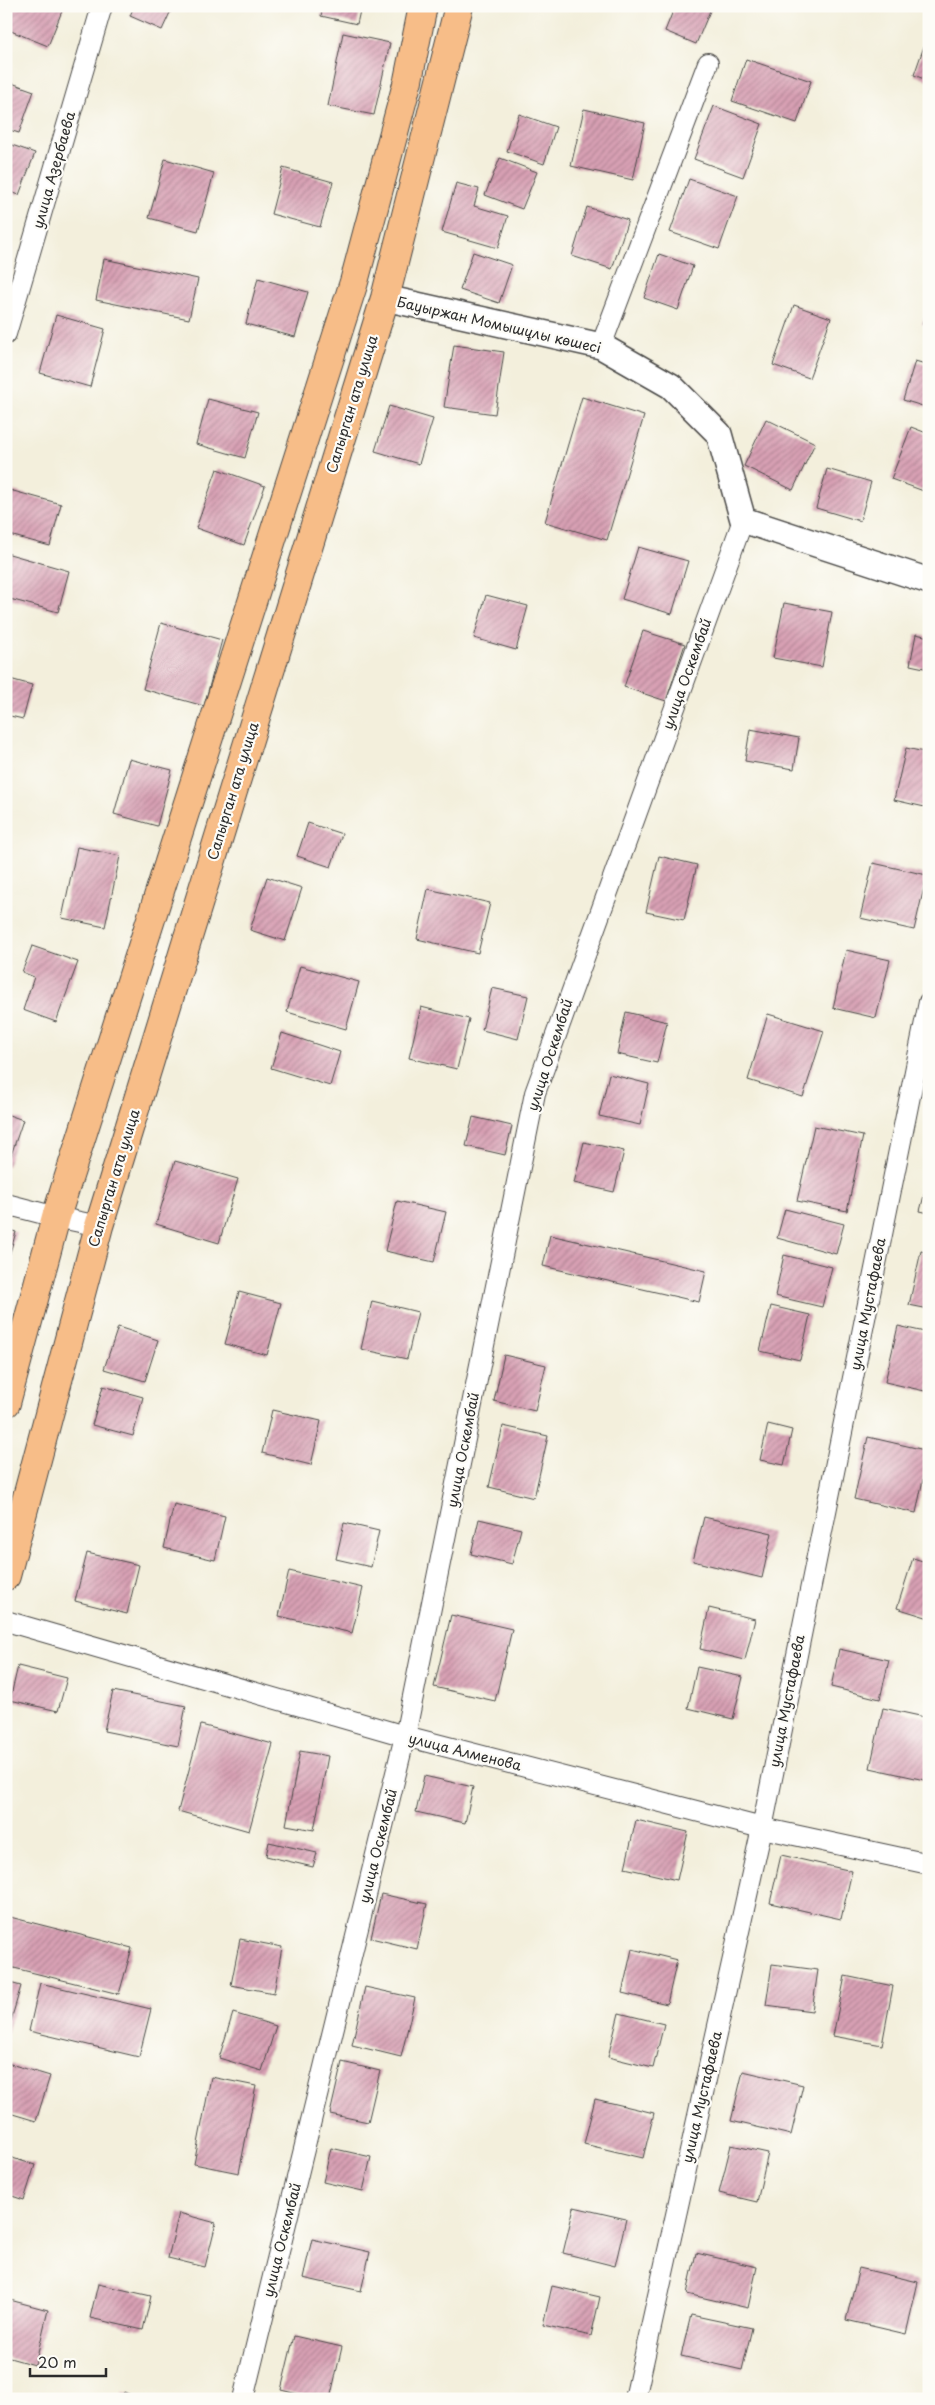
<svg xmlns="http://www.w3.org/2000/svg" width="935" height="2405" font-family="'Playpen Sans',sans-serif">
  <defs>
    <pattern id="building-hatch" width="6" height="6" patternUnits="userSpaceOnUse" patternTransform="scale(1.25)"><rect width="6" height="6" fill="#d8a0b4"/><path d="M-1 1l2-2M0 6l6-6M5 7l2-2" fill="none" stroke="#af8393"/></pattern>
  </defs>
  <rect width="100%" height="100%" fill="#fdfcf7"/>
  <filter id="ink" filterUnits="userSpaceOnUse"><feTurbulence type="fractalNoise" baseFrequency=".02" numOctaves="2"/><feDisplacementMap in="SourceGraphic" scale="10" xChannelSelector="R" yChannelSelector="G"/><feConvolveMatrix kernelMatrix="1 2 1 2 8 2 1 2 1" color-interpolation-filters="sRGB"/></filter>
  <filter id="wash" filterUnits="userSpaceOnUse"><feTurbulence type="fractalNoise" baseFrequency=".0096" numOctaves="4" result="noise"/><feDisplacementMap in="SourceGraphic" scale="20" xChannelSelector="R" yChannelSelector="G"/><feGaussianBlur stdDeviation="1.12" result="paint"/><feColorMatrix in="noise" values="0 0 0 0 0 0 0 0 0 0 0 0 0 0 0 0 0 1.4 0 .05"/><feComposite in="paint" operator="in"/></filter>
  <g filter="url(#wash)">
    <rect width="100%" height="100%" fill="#f3efdc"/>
    <g id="blocks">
      <g fill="url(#building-hatch)">
        <path d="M 6,6 L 64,6 L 48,46 L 6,29 Z"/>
        <path d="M 134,6 L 173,6 L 162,30 L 130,16 Z"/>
        <path d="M 323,6 L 361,6 L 357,24 L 321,16 Z"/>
        <path d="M 675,6 L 712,6 L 696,44 L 665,31 Z"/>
        <path d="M 929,32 L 929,81 L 914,75 Z"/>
        <path d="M 343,33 L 390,43 L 374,115 L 328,106 Z"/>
        <path d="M 746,59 L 811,81 L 797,123 L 732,101 Z"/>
        <path d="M 6,81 L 34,91 L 19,133 L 6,129 Z"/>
        <path d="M 714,106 L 762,124 L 743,177 L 694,159 Z"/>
        <path d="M 584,109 L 645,123 L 633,180 L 571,166 Z"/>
        <path d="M 519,114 L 556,127 L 544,164 L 507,151 Z"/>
        <path d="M 6,143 L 35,153 L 19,195 L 6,190 Z"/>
        <path d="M 500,158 L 537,172 L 522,209 L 485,195 Z"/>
        <path d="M 165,159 L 214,173 L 198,231 L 149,218 Z"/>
        <path d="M 283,168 L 333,182 L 320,227 L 271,214 Z"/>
        <path d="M 689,179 L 738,196 L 719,249 L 670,232 Z"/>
        <path d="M 456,183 L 479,189 L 474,206 L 508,216 L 498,248 L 442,232 Z"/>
        <path d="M 587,207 L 628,220 L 612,269 L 572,256 Z"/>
        <path d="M 473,252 L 512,265 L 499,303 L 460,290 Z"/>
        <path d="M 659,254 L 693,266 L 678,310 L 644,298 Z"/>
        <path d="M 104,259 L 198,279 L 189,319 L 96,300 Z"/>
        <path d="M 258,278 L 308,292 L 295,337 L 246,324 Z"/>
        <path d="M 794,305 L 831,318 L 809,378 L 773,365 Z"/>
        <path d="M 929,305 L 929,326 L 922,324 Z"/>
        <path d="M 56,315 L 105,329 L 90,387 L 40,373 Z"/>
        <path d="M 454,345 L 504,352 L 495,414 L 444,407 Z"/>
        <path d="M 915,361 L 929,365 L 929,408 L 903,400 Z"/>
        <path d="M 582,397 L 644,416 L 607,540 L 545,522 Z"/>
        <path d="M 208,399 L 258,412 L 245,458 L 196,444 Z"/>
        <path d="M 389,406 L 433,419 L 419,464 L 375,451 Z"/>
        <path d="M 766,419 L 815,443 L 793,490 L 744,466 Z"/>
        <path d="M 911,427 L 929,434 L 929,493 L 891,479 Z"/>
        <path d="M 217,469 L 265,486 L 244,545 L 196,528 Z"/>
        <path d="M 827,469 L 871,482 L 860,521 L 816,508 Z"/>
        <path d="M 6,489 L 61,504 L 50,546 L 6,534 Z"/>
        <path d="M 638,547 L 688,561 L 672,614 L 622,599 Z"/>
        <path d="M 6,553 L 69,571 L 58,612 L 6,598 Z"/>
        <path d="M 486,595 L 528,606 L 516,650 L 474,638 Z"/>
        <path d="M 784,603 L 832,612 L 822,667 L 773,658 Z"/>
        <path d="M 161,623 L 222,640 L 204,706 L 143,689 Z"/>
        <path d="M 643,631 L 685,644 L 666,701 L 624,687 Z"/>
        <path d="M 916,634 L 929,637 L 929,669 L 910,665 Z"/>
        <path d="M 6,678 L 32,685 L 23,719 L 6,715 Z"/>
        <path d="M 750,729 L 799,738 L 794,769 L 745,761 Z"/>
        <path d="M 906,748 L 929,753 L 929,808 L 894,800 Z"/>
        <path d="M 129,759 L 172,770 L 157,826 L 114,814 Z"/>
        <path d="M 308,823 L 342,834 L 331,867 L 297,856 Z"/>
        <path d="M 77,847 L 120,856 L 105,927 L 62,918 Z"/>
        <path d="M 659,856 L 697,865 L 684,920 L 646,912 Z"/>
        <path d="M 873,863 L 927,875 L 914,930 L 860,918 Z"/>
        <path d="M 267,877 L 302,888 L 285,941 L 250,930 Z"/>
        <path d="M 428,889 L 490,903 L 478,953 L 417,939 Z"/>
        <path d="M 32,946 L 78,962 L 56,1022 L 23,1010 L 34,977 L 22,972 Z"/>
        <path d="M 846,950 L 890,960 L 876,1018 L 833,1008 Z"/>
        <path d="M 300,966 L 359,982 L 346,1029 L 287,1012 Z"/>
        <path d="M 492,988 L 528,996 L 518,1039 L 482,1030 Z"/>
        <path d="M 421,1007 L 469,1019 L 457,1069 L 409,1058 Z"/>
        <path d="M 626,1012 L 667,1022 L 657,1063 L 617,1054 Z"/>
        <path d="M 768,1014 L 824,1031 L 803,1097 L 748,1080 Z"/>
        <path d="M 282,1033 L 340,1052 L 330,1086 L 271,1068 Z"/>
        <path d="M 609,1074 L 649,1084 L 640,1125 L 599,1116 Z"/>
        <path d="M 6,1114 L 23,1120 L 7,1167 L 6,1167 Z"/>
        <path d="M 473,1117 L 512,1126 L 505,1155 L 466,1146 Z"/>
        <path d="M 814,1126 L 863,1136 L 847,1211 L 797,1201 Z"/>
        <path d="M 584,1142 L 624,1151 L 614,1192 L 574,1183 Z"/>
        <path d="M 175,1161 L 238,1179 L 219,1243 L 156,1224 Z"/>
        <path d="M 929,1176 L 929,1213 L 920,1211 Z"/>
        <path d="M 397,1201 L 446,1212 L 434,1262 L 385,1251 Z"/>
        <path d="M 785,1209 L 844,1224 L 836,1254 L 777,1238 Z"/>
        <path d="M 6,1229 L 16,1232 L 7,1263 L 6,1263 Z"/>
        <path d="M 550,1235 L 706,1271 L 699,1302 L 543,1266 Z"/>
        <path d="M 921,1251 L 929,1253 L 929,1309 L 909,1305 Z"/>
        <path d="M 784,1255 L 832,1267 L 822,1307 L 775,1296 Z"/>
        <path d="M 239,1292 L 281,1303 L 267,1355 L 225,1344 Z"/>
        <path d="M 372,1301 L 418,1312 L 407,1359 L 361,1349 Z"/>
        <path d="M 771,1306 L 810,1315 L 800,1360 L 760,1351 Z"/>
        <path d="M 898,1326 L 929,1333 L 929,1392 L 885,1382 Z"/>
        <path d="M 118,1327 L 158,1340 L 145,1381 L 104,1369 Z"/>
        <path d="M 504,1355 L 546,1365 L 535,1411 L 494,1401 Z"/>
        <path d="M 103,1386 L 143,1397 L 133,1436 L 92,1425 Z"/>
        <path d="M 272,1410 L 321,1421 L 311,1465 L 262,1453 Z"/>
        <path d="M 768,1424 L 792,1430 L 784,1465 L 760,1460 Z"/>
        <path d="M 503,1426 L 548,1436 L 534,1498 L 489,1487 Z"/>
        <path d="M 868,1437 L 929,1451 L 916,1513 L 854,1499 Z"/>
        <path d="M 174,1504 L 225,1516 L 215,1560 L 164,1548 Z"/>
        <path d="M 704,1517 L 772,1533 L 762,1578 L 693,1561 Z"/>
        <path d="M 479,1519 L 521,1529 L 512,1564 L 471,1554 Z"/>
        <path d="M 344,1523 L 379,1531 L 371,1567 L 336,1559 Z"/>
        <path d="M 87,1553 L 139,1565 L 127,1614 L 75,1601 Z"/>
        <path d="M 913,1558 L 929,1563 L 929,1618 L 897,1608 Z"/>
        <path d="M 289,1571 L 363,1588 L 352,1633 L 279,1616 Z"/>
        <path d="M 709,1608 L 755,1619 L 745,1660 L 700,1649 Z"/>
        <path d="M 451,1615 L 512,1629 L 495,1701 L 434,1687 Z"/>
        <path d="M 839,1649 L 889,1660 L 880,1699 L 831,1687 Z"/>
        <path d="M 18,1666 L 67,1678 L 58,1711 L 10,1700 Z"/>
        <path d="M 697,1667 L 743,1677 L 733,1719 L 688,1708 Z"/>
        <path d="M 113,1691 L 186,1706 L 178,1746 L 104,1731 Z"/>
        <path d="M 883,1708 L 929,1718 L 929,1781 L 870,1768 Z"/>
        <path d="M 201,1725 L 273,1744 L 249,1831 L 178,1811 Z"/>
        <path d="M 300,1751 L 328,1756 L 314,1830 L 286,1825 Z"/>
        <path d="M 424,1776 L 473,1787 L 465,1823 L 416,1812 Z"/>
        <path d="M 636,1820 L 688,1832 L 677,1880 L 625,1868 Z"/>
        <path d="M 269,1842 L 317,1853 L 313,1867 L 266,1856 Z"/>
        <path d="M 781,1855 L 852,1871 L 841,1919 L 770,1903 Z"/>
        <path d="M 381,1894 L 427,1904 L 417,1949 L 371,1938 Z"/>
        <path d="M 6,1916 L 132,1948 L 119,1994 L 6,1966 Z"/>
        <path d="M 240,1939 L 282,1947 L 274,1993 L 231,1985 Z"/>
        <path d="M 632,1949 L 677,1960 L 667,2004 L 622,1993 Z"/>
        <path d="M 772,1964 L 818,1970 L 812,2011 L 766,2005 Z"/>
        <path d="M 845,1976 L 893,1986 L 882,2045 L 833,2036 Z"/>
        <path d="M 6,1982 L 21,1986 L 7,2034 L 6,2034 Z"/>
        <path d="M 40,1983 L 151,2009 L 139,2057 L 29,2031 Z"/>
        <path d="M 365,1987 L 415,1998 L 401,2057 L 352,2045 Z"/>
        <path d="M 233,2013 L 276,2026 L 262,2071 L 219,2058 Z"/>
        <path d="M 619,2013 L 664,2024 L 653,2068 L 608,2057 Z"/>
        <path d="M 342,2062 L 380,2071 L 368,2122 L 330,2114 Z"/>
        <path d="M 7,2063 L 50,2076 L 36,2121 L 6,2112 Z"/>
        <path d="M 743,2071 L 803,2085 L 791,2135 L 731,2121 Z"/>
        <path d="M 211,2077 L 256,2086 L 239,2173 L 194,2164 Z"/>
        <path d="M 595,2099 L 654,2113 L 643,2158 L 584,2144 Z"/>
        <path d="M 731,2145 L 768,2153 L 757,2202 L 719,2193 Z"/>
        <path d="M 331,2148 L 371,2157 L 363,2191 L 323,2182 Z"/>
        <path d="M 6,2156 L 35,2165 L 24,2200 L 6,2194 Z"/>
        <path d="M 574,2207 L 626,2219 L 615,2266 L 563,2253 Z"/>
        <path d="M 179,2213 L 216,2223 L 205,2267 L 168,2258 Z"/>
        <path d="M 312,2239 L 370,2252 L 361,2291 L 303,2278 Z"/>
        <path d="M 696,2253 L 757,2267 L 748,2308 L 687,2294 Z"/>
        <path d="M 859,2268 L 918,2282 L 906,2334 L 846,2320 Z"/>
        <path d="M 98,2284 L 151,2296 L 143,2330 L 90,2318 Z"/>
        <path d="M 552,2286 L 600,2297 L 591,2336 L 543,2325 Z"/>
        <path d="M 6,2299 L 48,2310 L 35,2365 L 6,2357 Z"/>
        <path d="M 691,2315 L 752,2328 L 742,2370 L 681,2356 Z"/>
        <path d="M 294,2336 L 342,2347 L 330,2399 L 318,2399 L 281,2390 Z"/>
        <path d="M 124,2392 L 140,2399 L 120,2399 Z"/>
      </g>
    </g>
  </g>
  <g filter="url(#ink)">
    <use href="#blocks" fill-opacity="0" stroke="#494846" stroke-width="1"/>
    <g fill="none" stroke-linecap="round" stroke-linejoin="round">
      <g stroke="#494846" stroke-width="22">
        <g id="minor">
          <path d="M 6,334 L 102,6"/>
          <path d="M 601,346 L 708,63"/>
          <path d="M 6,1204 L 56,1217 L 99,1226"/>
          <path d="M 6,1621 L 405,1736 L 762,1828 L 929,1864"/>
          <path d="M 243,2399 L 405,1736 L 535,1093 L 743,520"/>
          <path d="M 635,2399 L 762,1828 L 929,1002"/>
        </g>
      </g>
      <g stroke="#494846" stroke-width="28">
        <path id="tertiary" d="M 385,298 L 601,346 L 671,386 L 719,434 L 743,520 L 929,581"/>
      </g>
      <g stroke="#494846" stroke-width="30">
        <g id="primary">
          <path d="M 6,1403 L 56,1217 L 354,282 L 408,80 L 423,6"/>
          <path d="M 6,1576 L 99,1226 L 385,298 L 459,6"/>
        </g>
      </g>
      <use href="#minor" stroke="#fff" stroke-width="20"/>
      <use href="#tertiary" stroke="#fff" stroke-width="25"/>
      <use href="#primary" stroke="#f7bd88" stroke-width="28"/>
    </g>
  </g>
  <g text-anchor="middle" stroke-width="4.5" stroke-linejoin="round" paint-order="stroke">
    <g font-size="14" fill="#2b2b2b" stroke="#fdfcf7">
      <text transform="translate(54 170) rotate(-74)" y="5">улица Азербаева</text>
      <text transform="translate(499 325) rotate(13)" y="5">Бауыржан Момышұлы көшесі</text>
      <text transform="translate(352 404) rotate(-73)" y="5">Сапырган ата улица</text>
      <text transform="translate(687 674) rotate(-70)" y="5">улица Оскембай</text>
      <text transform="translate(233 791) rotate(-73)" y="5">Сапырган ата улица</text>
      <text transform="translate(550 1055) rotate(-72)" y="5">улица Оскембай</text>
      <text transform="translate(114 1178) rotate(-73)" y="5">Сапырган ата улица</text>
      <text transform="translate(868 1304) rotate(-79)" y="5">улица Мустафаева</text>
      <text transform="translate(463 1450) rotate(-79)" y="5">улица Оскембай</text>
      <text transform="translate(787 1701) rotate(-79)" y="5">улица Мустафаева</text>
      <text transform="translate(465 1752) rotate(14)" y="5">улица Алменова</text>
      <text transform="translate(378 1846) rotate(-76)" y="5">улица Оскембай</text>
      <text transform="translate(702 2097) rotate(-77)" y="5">улица Мустафаева</text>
      <text transform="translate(282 2240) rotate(-76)" y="5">улица Оскембай</text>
    </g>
  </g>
  <rect width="935" height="2405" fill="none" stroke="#fdfcf7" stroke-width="25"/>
  <path d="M30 2368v8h76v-8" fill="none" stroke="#2b2b2b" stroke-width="2.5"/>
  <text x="38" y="2368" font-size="15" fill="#2b2b2b" stroke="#fdfcf7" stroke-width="4" paint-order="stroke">20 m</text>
</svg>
